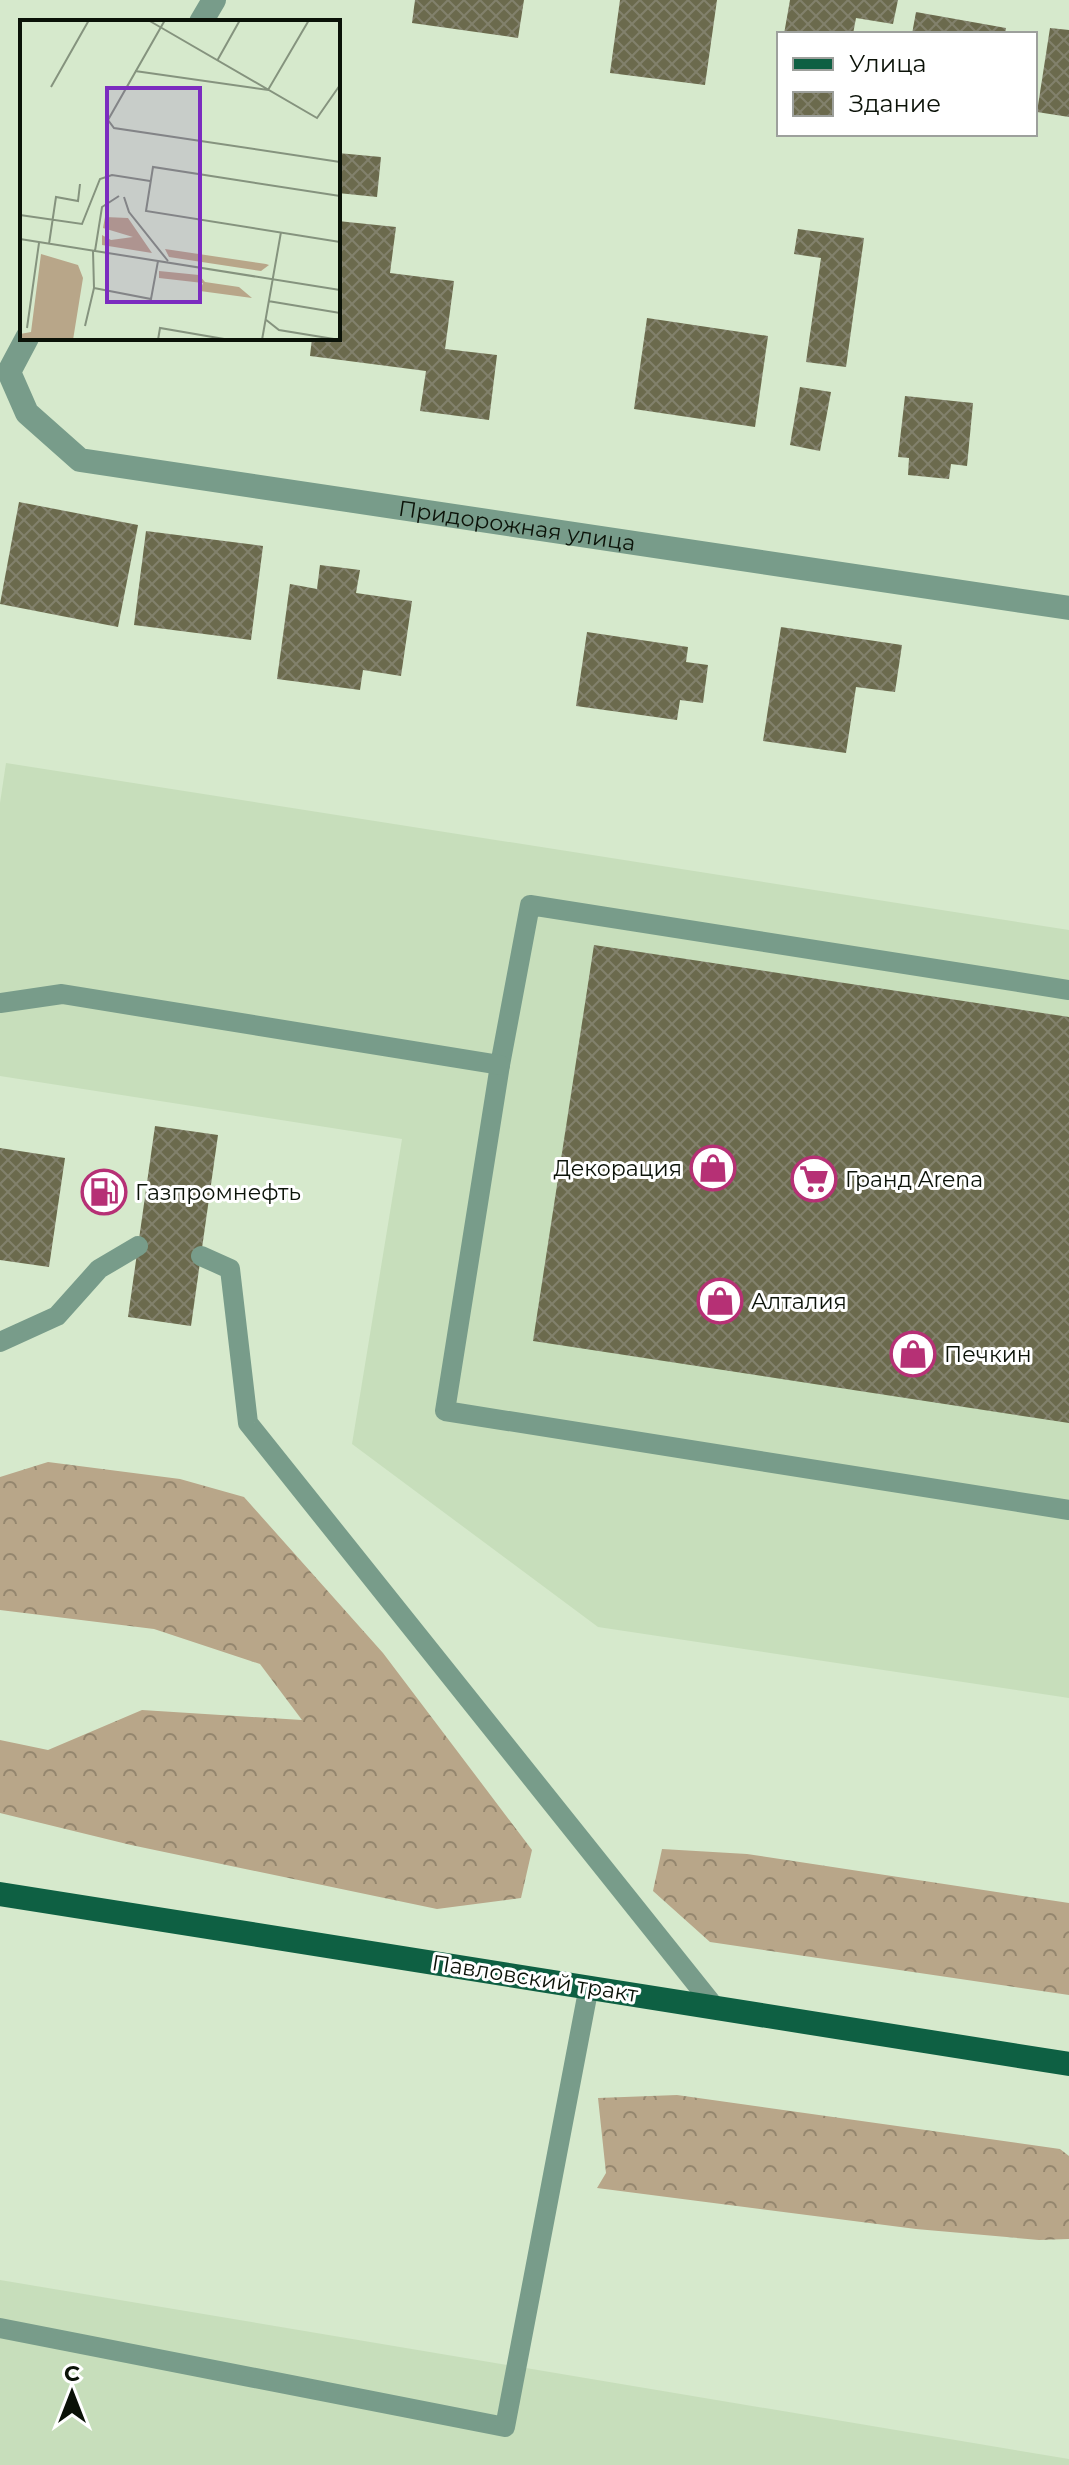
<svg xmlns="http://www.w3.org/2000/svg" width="1069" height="2465" font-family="Montserrat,sans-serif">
  <defs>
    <pattern id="forest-crowns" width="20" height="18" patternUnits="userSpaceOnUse" patternTransform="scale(2)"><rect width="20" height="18" fill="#b8a689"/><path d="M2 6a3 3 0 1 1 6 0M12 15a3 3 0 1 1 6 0" fill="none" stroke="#94866e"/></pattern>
    <pattern id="building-cross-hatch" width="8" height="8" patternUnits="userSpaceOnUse" patternTransform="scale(2)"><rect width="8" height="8" fill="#6b6a4d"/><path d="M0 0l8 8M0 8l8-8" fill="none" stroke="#82816c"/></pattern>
  </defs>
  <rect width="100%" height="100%" fill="#d6e9cc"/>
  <g fill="#c7debb">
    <path d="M 6,763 L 1069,930 L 1069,1698 L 598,1627 L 352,1444 L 402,1139 L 0,1076 L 0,803 Z"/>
    <path d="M 0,2280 L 1069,2459 L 1069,2465 L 0,2465 Z"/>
  </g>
  <g fill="url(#forest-crowns)">
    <path d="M 48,1462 L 180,1479 L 244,1497 L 383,1653 L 532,1850 L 521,1898 L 437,1909 L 131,1845 L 0,1813 L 0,1740 L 48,1750 L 142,1710 L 302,1720 L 260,1664 L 154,1629 L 0,1610 L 0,1477 Z"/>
    <path d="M 662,1849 L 747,1854 L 1069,1903 L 1069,1995 L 710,1942 L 653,1891 Z"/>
    <path d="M 677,2095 L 1060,2149 L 1069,2156 L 1069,2239 L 1039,2240 L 916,2229 L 597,2188 L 606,2173 L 598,2098 Z"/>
  </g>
  <g fill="url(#building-cross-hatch)">
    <path d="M 415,0 L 524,0 L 518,38 L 412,23 Z"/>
    <path d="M 620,0 L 717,0 L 705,85 L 610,73 Z"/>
    <path d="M 790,0 L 898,0 L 893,24 L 856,18 L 853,34 L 784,34 Z"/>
    <path d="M 916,12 L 1006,28 L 1005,34 L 912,34 Z"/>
    <path d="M 1050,28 L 1069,30 L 1069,117 L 1037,112 Z"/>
    <path d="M 338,153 L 381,157 L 377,197 L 338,193 Z"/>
    <path d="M 338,221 L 396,227 L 390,273 L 454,281 L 445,349 L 497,355 L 489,420 L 420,411 L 426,371 L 310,356 L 312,338 L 338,338 Z"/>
    <path d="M 798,229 L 864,238 L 846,367 L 806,362 L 821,258 L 794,254 Z"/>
    <path d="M 647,318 L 768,336 L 755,427 L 634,409 Z"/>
    <path d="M 800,387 L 831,392 L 820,451 L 790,445 Z"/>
    <path d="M 905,396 L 973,403 L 967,466 L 951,464 L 949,479 L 908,475 L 909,458 L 898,457 Z"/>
    <path d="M 19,502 L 138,525 L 118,627 L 0,604 Z"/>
    <path d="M 146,531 L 263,546 L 251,640 L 134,625 Z"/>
    <path d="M 320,565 L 360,570 L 356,593 L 412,601 L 401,676 L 363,670 L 360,690 L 277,679 L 290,584 L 317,589 Z"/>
    <path d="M 781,627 L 902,645 L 895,692 L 856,687 L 846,753 L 763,741 Z"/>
    <path d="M 587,632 L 688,647 L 686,662 L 708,665 L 703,703 L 680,700 L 677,720 L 576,706 Z"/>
    <path d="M 594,945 L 1069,1017 L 1069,1423 L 533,1341 Z"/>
    <path d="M 155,1126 L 218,1135 L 191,1326 L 128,1317 Z"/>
    <path d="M 0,1148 L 65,1158 L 49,1267 L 0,1260 Z"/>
  </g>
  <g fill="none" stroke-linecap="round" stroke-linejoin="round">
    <g stroke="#789c8a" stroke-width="20">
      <path d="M 1069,990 L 530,905 L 500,1065 L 445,1411 L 1069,1510"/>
      <path d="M 0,1003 L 62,994 L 500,1065"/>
      <path d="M 201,1256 L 230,1269 L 248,1423 L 714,2006"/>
      <path d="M 0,1342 L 57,1316 L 99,1269 L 138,1246"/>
      <path d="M 0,2328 L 505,2427 L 589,1986"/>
    </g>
    <g stroke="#789c8a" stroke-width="24">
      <path d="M 201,22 L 214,0"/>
      <path id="s1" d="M 27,338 L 9,372 L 27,413 L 80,460 L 1069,608"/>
    </g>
    <path stroke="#0e6043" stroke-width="24" d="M 0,1894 L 1069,2064"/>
  </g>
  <defs>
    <g id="shop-ring" transform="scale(2.3)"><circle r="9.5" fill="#fff" stroke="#b63075" stroke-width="1.5"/><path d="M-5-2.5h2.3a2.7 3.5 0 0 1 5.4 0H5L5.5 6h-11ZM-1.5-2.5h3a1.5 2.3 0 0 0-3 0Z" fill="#b63075"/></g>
    <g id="supermarket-ring" transform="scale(2.3)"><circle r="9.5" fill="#fff" stroke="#b63075" stroke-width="1.5"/><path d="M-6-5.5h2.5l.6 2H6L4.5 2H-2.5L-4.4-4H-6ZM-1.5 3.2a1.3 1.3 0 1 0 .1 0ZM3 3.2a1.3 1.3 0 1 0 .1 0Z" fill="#b63075"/></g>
    <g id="fuel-ring" transform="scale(2.3)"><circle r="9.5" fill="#fff" stroke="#b63075" stroke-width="1.5"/><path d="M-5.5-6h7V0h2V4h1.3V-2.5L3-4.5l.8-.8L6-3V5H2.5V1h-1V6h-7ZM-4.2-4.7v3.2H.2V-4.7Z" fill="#b63075"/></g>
  </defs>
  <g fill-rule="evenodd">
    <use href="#shop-ring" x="713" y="1168"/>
    <use href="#supermarket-ring" x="814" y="1179"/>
    <use href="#fuel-ring" x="104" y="1192"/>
    <use href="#shop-ring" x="720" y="1301"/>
    <use href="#shop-ring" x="913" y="1354"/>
  </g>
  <g text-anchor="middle" stroke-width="6" stroke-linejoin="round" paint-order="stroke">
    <g font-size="22" fill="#0b1208" stroke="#fff">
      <text dy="8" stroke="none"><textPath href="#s1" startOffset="596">Придорожная улица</textPath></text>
      <text transform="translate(535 1978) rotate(9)" y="8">Павловский тракт</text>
    </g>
    <g font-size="22" fill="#0b1208" stroke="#fff" text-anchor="start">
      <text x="682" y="1176" text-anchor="end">Декорация</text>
      <text x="845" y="1187">Гранд Arena</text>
      <text x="135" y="1200">Газпромнефть</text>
      <text x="751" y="1309">Алталия</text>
      <text x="944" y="1362">Печкин</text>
    </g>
  </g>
  <g transform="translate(20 20)">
    <rect width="320" height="320" fill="#d6e9cc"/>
    <path d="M 85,197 L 108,198 L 132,233 L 82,225 L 82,215 L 91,220 L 113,217 L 83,208 ZM 145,229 L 246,244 L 249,245 L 241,251 L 149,237 ZM 21,234 L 58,245 L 63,258 L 53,320 L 0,320 L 0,314 L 11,312 ZM 139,251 L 179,255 L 185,262 L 219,267 L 232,278 L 180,271 L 183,263 L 139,258 Z" fill="#b8a689"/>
    <path fill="none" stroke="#85937e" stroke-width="2" d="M 128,0 L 297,98 L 320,65M 145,0 L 88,100 L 94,108 L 320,142M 197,41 L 220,0M 115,51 L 248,70 L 289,0M 31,67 L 69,0M 320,176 L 133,147 L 126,191 L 320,222M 104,177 L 109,192 L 148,241M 0,195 L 62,204 L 80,159 L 92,155 L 130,161M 0,219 L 320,270M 29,224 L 36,177 L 58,181 L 60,164M 75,231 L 82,187 L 99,176M 74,268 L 131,279 L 138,241M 248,281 L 320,293M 245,299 L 259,310 L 320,320M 65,306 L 74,268 L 73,231M 7,308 L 19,223M 138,320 L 140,308 L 210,320M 242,320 L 261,212"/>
    <path fill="#7b2cbf" fill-opacity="0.15" stroke="#7b2cbf" stroke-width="4" d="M 87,68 L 180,68 L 180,282 L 87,282 Z"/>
    <rect width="320" height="320" fill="none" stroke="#0b1208" stroke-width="4"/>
  </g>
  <rect x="777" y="32" width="260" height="104" fill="#ffffff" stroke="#9da09c" stroke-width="2"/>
  <rect x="793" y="58" width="40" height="12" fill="#0e6043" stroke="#9da09c" stroke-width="2"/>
  <text x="849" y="72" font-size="24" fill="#0b1208">Улица</text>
  <rect x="793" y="92" width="40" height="24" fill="url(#building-cross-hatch)" stroke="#9da09c" stroke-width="2"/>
  <text x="849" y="112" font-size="24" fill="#0b1208">Здание</text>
  <g transform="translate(72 2393)" stroke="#ffffff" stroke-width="6" paint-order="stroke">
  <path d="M0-6L14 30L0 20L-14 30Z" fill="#0b1208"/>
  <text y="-12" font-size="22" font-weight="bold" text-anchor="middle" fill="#0b1208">С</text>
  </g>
</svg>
